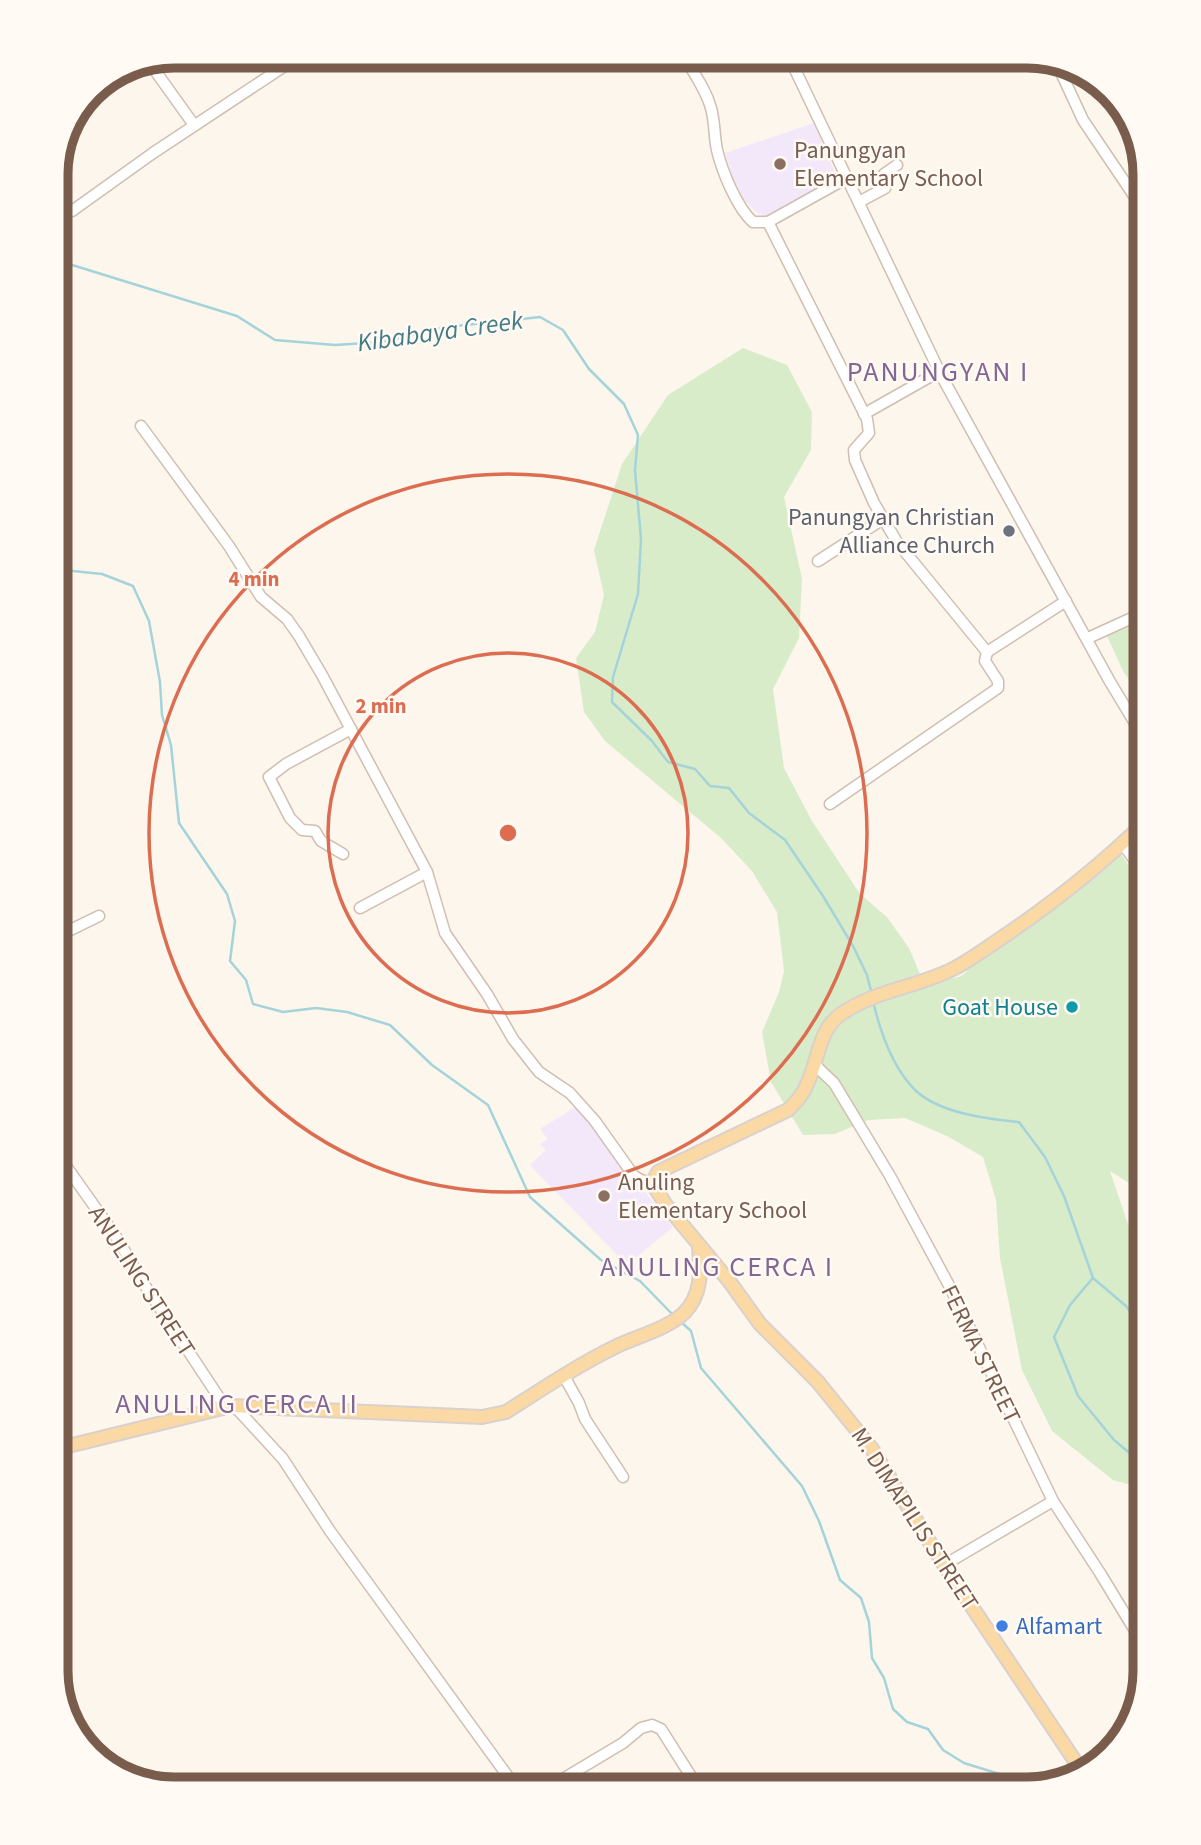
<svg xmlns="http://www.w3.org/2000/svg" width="1201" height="1845" font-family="'Source Sans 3',sans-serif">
  <rect width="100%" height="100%" fill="#fdf6ec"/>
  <g fill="#f3e8fa">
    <path d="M 814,123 L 838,180 L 766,216 L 756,212 L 744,200 L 732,175 L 725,153 Z"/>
    <path d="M 577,1106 L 673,1227 L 627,1265 L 530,1165 L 546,1150 L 540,1144 L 548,1139 L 540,1129 Z"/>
  </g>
  <g fill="#d8ecc9">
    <path d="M 743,348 L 787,365 L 812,412 L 811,450 L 784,497 L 802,579 L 799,638 L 773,689 L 784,768 L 812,821 L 860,894 L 887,917 L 909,948 L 925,986 C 930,984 936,981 941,980 C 954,978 965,979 970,965 L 1066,901 L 1121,854 L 1145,889 L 1145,1193 L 1110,1171 L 1133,1239 L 1145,1249 L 1145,1489 L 1113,1480 L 1052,1431 L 1022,1370 L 1000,1258 L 996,1200 L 983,1157 L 947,1136 L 905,1118 L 868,1120 L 835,1134 L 803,1135 L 771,1082 L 762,1032 L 779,992 L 784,971 L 777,912 L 752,871 L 721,838 L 605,741 L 584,712 L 576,658 L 595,632 L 604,595 L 594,550 L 622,464 L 668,395 Z"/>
    <path d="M 1145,618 L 1145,702 L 1123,671 L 1107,636 Z"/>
  </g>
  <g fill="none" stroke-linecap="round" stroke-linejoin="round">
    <g stroke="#a5d3da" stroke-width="2.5">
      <path d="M 56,260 L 237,316 L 275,340 L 335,345 L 382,342 L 446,327 L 540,317 L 563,330 L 589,369 L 624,404 L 638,435 L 635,470 L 641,539 L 638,594 L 613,677 L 612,702 L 652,741 L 668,762 L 695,769 L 710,786 L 729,788 L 749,813 L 785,840 L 823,896 L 853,946 L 867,975 L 872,995"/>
      <path d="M 56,565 L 73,571 L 102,574 L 133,586 L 149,621 L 160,682 L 162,715 L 171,745 L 179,823 L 227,894 L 235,921 L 230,961 L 246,980 L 253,1004 L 283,1012 L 316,1008 L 347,1012 L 390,1025 L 432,1065 L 488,1105 L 530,1197 L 601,1260 L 640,1281 L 673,1315"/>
      <path d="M 873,1001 C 880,1031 893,1068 915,1090 C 939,1113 987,1119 1019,1122 L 1045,1157 L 1064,1196 L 1093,1278 L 1126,1306 L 1145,1332"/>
      <path d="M 1092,1279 L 1070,1305 L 1054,1337 L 1078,1396 L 1114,1440 L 1145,1466"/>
      <path d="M 681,1322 L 691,1331 L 701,1368 L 802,1486 L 819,1521 L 840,1580 L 861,1598 L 869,1622 L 872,1658 L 884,1678 L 893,1709 L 907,1722 L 928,1729 L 943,1750 L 964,1763 L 1022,1781 L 1029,1788"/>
    </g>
    <g stroke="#d1beb0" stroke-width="13">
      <g id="minor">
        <path d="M 790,59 L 941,375 L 1109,680 L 1145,740"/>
        <path d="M 686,60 C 695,75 706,90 711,108 C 715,122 714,136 717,150 C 722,171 737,208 753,222 L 768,222 L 847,178"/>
        <path d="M 1057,64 L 1083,120 L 1145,212"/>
        <path d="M 151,65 L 194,125"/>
        <path d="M 213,65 L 214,64"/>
        <path d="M 98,86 C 114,86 130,74 142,65"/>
        <path d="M 859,202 L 885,188 L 884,174 L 897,165"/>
        <path d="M 72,211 L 153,153 L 289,63"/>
        <path d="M 768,222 L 867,419 L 869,433 L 854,450 L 855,460 L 874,503 L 897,542 L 987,652 L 1066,601"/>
        <path d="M 864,414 L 940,371"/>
        <path d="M 141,426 L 229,546 L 261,597 L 287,619 L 299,636 L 322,675 L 427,872 L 445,933 L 487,994 L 513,1039 L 539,1072 L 570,1093 L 595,1121 L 634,1176 L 641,1180 L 652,1183"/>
        <path d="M 818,561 L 883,519"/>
        <path d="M 1088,638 L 1145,612"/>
        <path d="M 830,804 L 998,688 L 998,681 L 985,661 L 987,652"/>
        <path d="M 1123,844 L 1145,875"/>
        <path d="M 343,854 L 321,841 L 315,831 L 302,830 L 290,818 L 269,777 L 286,764 L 351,729"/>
        <path d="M 360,908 L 427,872"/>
        <path d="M 56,937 L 99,916"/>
        <path d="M 814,1064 L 834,1083 L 890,1176 L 951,1289 L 1053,1501 L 1100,1573 L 1145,1647"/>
        <path d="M 56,1152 L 119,1241 L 140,1278 L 220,1399 L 239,1411 L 283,1459 L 330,1531 L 517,1789"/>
        <path d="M 564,1376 L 579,1403 L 585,1419 L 623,1477"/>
        <path d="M 944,1565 L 1053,1501"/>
        <path d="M 546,1789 L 623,1743 L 641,1728 L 652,1725 L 661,1729 L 699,1789"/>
      </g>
    </g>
    <g stroke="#dad1cd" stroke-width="16">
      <g id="major">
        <path d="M 56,1449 L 231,1406 L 482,1417 L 506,1412 C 542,1389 578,1365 617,1346 C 638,1336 667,1329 684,1313 C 702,1295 701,1271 699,1247"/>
        <path d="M 1083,1773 L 944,1565 L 872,1449 L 818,1382 L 760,1324 L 729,1281 L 666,1205 L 652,1183 L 658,1172 L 788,1110 C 796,1102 803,1095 807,1084 C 819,1060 818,1030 841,1014 C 875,990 919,987 955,968 C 970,960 985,949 1000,939 C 1052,904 1100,866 1145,822"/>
      </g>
    </g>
    <use href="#minor" stroke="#fff" stroke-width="10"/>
    <use href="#major" stroke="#fbd9a5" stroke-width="12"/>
  </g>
  <g fill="none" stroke="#dc6d51" stroke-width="3.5">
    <circle cx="508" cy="833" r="180"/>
    <circle cx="508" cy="833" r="359"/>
  </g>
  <g fill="#8d6e63" stroke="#fffaf3" stroke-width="2.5">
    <circle cx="780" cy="164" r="7"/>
    <circle cx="604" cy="1196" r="7"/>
  </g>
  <circle fill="#6b7280" stroke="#fffaf3" stroke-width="2.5" cx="1009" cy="531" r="7"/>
  <circle fill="#0f9aa8" stroke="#fffaf3" stroke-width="2.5" cx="1072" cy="1007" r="7"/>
  <circle fill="#3f7fe0" stroke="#fffaf3" stroke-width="2.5" cx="1002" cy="1626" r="7"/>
  <g text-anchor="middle" stroke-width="5" stroke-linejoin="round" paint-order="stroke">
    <g font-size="24" fill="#785e54" stroke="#fffaf3" text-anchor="start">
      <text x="794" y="158">Panungyan<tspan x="794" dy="28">Elementary School</tspan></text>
      <text x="618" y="1190">Anuling<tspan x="618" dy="28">Elementary School</tspan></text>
    </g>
    <g font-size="24" fill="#5b616d" stroke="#fffaf3" text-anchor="end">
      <text x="995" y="525">Panungyan Christian<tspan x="995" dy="28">Alliance Church</tspan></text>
    </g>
    <g font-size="24" fill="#0d838f" stroke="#fffaf3" text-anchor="end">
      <text x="1058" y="1015">Goat House</text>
    </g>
    <g font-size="24" fill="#7a5c4d" stroke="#fffaf3">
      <text transform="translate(142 1281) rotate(57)" y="8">ANULING STREET</text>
      <text transform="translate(981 1354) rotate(64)" y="8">FERMA STREET</text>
      <text transform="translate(915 1519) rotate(57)" y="8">M. DIMAPILIS STREET</text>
    </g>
    <g font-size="24" fill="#366cbe" stroke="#fffaf3" text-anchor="start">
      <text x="1016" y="1634">Alfamart</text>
    </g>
    <g font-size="26" font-style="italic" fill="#437c86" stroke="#fffaf3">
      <text transform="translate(440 331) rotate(-8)" y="9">Kibabaya Creek</text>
    </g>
    <g font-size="28" letter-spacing="2" fill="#846695" stroke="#fffaf3">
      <text x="938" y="381">PANUNGYAN I</text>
      <text x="717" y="1276">ANULING CERCA I</text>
      <text x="237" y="1413">ANULING CERCA II</text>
    </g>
  </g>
  <path d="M0 0H1201V1845H0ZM174 68H1027A106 106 0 0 1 1133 174V1671A106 106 0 0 1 1027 1777H174A106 106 0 0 1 68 1671V174A106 106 0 0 1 174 68Z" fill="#fffaf3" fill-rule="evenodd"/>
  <path fill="none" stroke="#7a5c4d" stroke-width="9" d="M174 68H1027A106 106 0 0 1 1133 174V1671A106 106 0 0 1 1027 1777H174A106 106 0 0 1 68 1671V174A106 106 0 0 1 174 68Z"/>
  <circle cx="508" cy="833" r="10" fill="#dc6d51" stroke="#fffaf3" stroke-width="3.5"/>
  <g font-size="21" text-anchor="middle" font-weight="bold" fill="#dc6d51" stroke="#fffaf3" stroke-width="5" stroke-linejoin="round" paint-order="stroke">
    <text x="254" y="586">4 min</text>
    <text x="381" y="713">2 min</text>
  </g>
</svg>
